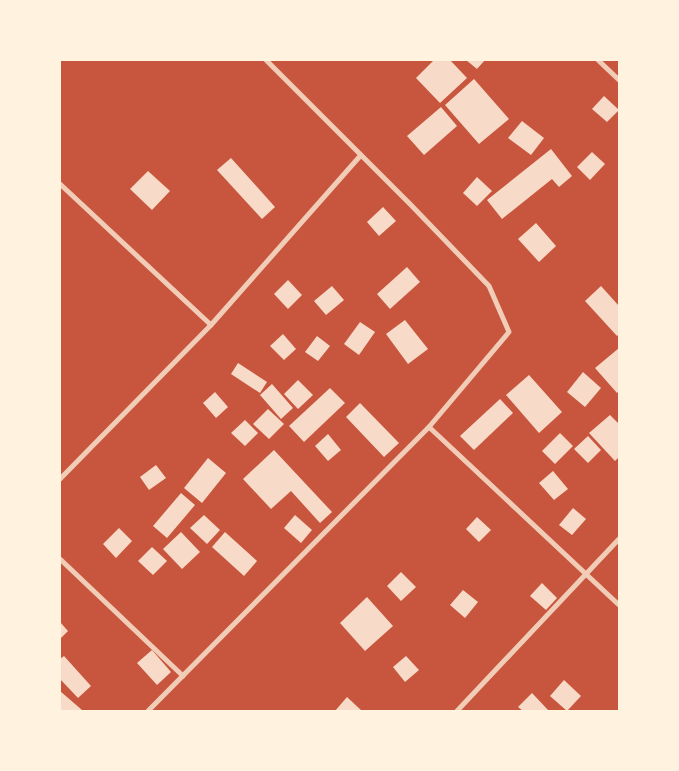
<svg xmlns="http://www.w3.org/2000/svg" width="679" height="771" font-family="Roboto,sans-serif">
  <rect width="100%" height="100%" fill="#c8553d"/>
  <g fill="#f7dbc8">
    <path d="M 434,60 L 450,60 L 467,78 L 440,103 L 416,78 Z"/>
    <path d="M 466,60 L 485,60 L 477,69 Z"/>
    <path d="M 474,79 L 509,119 L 479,144 L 445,105 Z"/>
    <path d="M 604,96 L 619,110 L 607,122 L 592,109 Z"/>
    <path d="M 441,107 L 457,126 L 424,155 L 407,136 Z"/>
    <path d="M 522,121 L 544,138 L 531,155 L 508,138 Z"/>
    <path d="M 551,149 L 572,176 L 559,187 L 552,179 L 502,219 L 487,200 Z"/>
    <path d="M 592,152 L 605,164 L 590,180 L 577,167 Z"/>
    <path d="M 231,158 L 275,207 L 262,219 L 217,170 Z"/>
    <path d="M 148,171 L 170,191 L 152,210 L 130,189 Z"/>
    <path d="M 477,177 L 492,191 L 477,206 L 463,193 Z"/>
    <path d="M 383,207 L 396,221 L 379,236 L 367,222 Z"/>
    <path d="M 536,223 L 556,246 L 539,262 L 518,239 Z"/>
    <path d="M 407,267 L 420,282 L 390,309 L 377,294 Z"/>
    <path d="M 288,280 L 302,295 L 288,309 L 274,294 Z"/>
    <path d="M 332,286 L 344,300 L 326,315 L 314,301 Z"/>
    <path d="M 601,286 L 619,306 L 619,334 L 617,336 L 585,301 Z"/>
    <path d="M 405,320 L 428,349 L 408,364 L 386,334 Z"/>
    <path d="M 360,322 L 375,332 L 359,355 L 344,344 Z"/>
    <path d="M 283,334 L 296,349 L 284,360 L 270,346 Z"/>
    <path d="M 317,336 L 330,346 L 318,361 L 305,352 Z"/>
    <path d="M 619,348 L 619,391 L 617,393 L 595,368 Z"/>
    <path d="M 238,363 L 267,382 L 260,393 L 231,374 Z"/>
    <path d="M 583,372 L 601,388 L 585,407 L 567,392 Z"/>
    <path d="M 529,375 L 562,412 L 539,433 L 506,395 Z"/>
    <path d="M 298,380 L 313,395 L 298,409 L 284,394 Z"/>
    <path d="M 272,384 L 293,408 L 281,419 L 260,395 Z"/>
    <path d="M 330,388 L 345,403 L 304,442 L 289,426 Z"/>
    <path d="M 215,392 L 228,407 L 216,418 L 203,403 Z"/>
    <path d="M 500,399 L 513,413 L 474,450 L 460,436 Z"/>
    <path d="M 360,403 L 399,443 L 384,457 L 346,417 Z"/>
    <path d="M 268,409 L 284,424 L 269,439 L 253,424 Z"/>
    <path d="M 610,415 L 619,424 L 619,457 L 615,461 L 589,433 Z"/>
    <path d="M 245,420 L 258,433 L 245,446 L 231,433 Z"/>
    <path d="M 560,433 L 573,446 L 555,464 L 542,451 Z"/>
    <path d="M 328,434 L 341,450 L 328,461 L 315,446 Z"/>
    <path d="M 588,436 L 601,450 L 588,463 L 574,449 Z"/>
    <path d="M 274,450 L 332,512 L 320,523 L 291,491 L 271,509 L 243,479 Z"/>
    <path d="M 208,458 L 226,473 L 202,503 L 184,488 Z"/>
    <path d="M 156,465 L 166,478 L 149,490 L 140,477 Z"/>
    <path d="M 553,471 L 568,489 L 554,500 L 539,483 Z"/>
    <path d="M 181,493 L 195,505 L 167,538 L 153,526 Z"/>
    <path d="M 573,508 L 586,519 L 572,535 L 559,525 Z"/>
    <path d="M 204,515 L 220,530 L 207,544 L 190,528 Z"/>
    <path d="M 295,515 L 312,530 L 301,543 L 284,528 Z"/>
    <path d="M 477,517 L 491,530 L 479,542 L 466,529 Z"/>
    <path d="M 119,528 L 132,541 L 116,558 L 103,544 Z"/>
    <path d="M 181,532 L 200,552 L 182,569 L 163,549 Z"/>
    <path d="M 225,532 L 257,561 L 244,576 L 212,547 Z"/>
    <path d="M 152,547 L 167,561 L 153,575 L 138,561 Z"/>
    <path d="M 401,572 L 416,587 L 401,601 L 387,586 Z"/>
    <path d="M 542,583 L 557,598 L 546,610 L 530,596 Z"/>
    <path d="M 463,590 L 478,602 L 465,618 L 450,605 Z"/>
    <path d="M 367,597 L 393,626 L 365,651 L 340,623 Z"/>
    <path d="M 60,622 L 68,631 L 60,639 Z"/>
    <path d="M 152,650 L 171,672 L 157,685 L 137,663 Z"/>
    <path d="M 64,656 L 91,686 L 78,698 L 60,679 L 60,659 Z"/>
    <path d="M 406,656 L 419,670 L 405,682 L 393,667 Z"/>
    <path d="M 564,680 L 581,696 L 567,711 L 550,696 Z"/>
    <path d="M 60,691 L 82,710 L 81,711 L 60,711 Z"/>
    <path d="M 532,693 L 549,711 L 523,711 L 518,707 Z"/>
    <path d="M 347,697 L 362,711 L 335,711 Z"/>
  </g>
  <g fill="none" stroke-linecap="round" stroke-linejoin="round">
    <g stroke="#f1ccb7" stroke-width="5">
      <path d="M 598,60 L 619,80"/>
      <path d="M 60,184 L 211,325"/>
      <path d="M 429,427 L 619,605"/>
      <path d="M 60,479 L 211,325 L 361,155"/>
      <path d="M 60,559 L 183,676"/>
      <path d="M 148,711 L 429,427 L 509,332 L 489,286 L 410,204 L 266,60"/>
      <path d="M 457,711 L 619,539"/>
    </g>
  </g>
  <rect width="679" height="771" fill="none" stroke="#fff3e0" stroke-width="122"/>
</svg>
